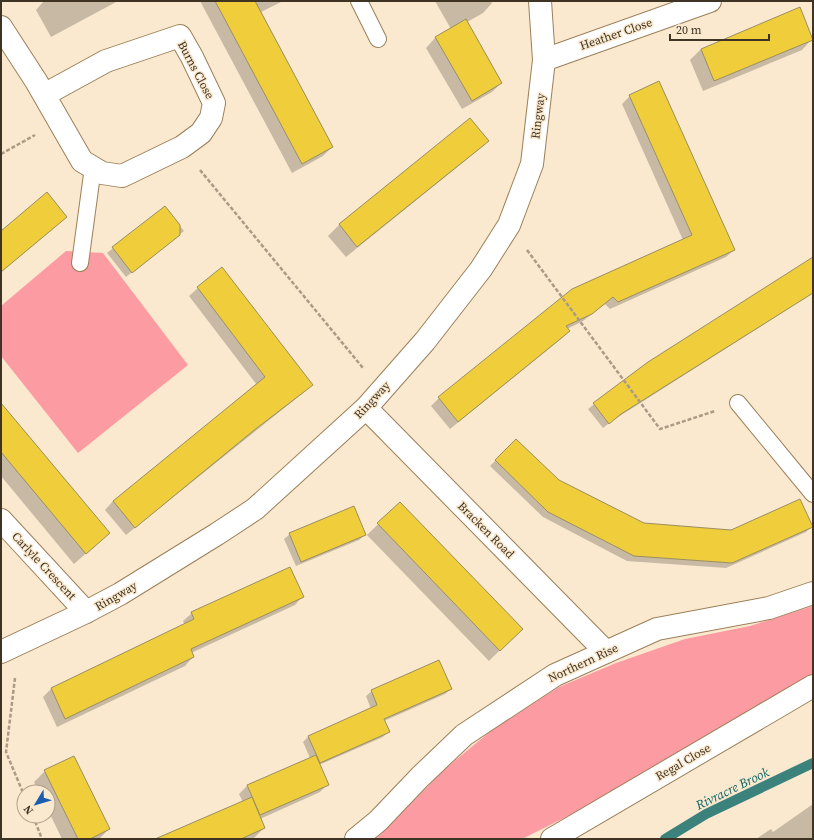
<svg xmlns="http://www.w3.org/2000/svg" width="814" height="840" font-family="'Source Serif 4',serif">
  <rect width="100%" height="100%" fill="#fae8cf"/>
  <g fill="#fd9ba3">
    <path d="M 66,251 L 103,253 L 188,365 L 78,453 L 1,356 L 1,306 Z"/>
    <path d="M 813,606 L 813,673 L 795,686 L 576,812 L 522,839 L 376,839 L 446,768 L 497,726 L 559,687 L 616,663 L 685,639 L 750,626 Z"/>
  </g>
  <g fill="#0003">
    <path d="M 44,1 L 118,1 L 51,37 L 36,10 Z"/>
    <path d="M 200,1 L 283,1 L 261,12 L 332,147 L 323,156 L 292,173 Z"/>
    <path d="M 435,1 L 491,1 L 492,3 L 483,13 L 467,22 L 501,83 L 492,92 L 462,109 L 426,48 L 435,38 L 451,29 Z"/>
    <path d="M 800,8 L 812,39 L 802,50 L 703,91 L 690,60 L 701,49 Z"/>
    <path d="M 630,96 L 734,250 L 726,257 L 610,309 L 605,304 L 583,321 L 567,329 L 569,331 L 561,339 L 450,429 L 431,406 L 439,398 L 683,240 L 622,104 Z"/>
    <path d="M 470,119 L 488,140 L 477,151 L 346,257 L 328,236 L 339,225 Z"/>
    <path d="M 165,207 L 184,231 L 126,277 L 107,253 Z"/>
    <path d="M 66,217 L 55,227 L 1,272 L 1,232 Z"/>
    <path d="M 813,259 L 813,293 L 612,421 L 603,428 L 588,409 L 648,363 Z"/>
    <path d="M 198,288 L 312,385 L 303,393 L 126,535 L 105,510 L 113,501 L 257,385 L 189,296 Z"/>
    <path d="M 1,405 L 109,533 L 74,564 L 1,476 Z"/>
    <path d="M 516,440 L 558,481 L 644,524 L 731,531 L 811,527 L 806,532 L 726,568 L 627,561 L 543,517 L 490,466 Z"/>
    <path d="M 400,503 L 521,629 L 489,661 L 367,535 Z"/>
    <path d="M 290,534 L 365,535 L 359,540 L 296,566 L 284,539 Z"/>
    <path d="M 303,596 L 295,605 L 191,653 L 193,657 L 185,666 L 57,727 L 43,697 L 51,689 L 185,625 L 183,621 L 192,613 Z"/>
    <path d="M 451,689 L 445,694 L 384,721 L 388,732 L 383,737 L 319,765 L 328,784 L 320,792 L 260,819 L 264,828 L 253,839 L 171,839 L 243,802 L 239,794 L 247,786 L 310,758 L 303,742 L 308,737 L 371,709 L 366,696 L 372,691 Z"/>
    <path d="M 45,771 L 109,829 L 99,839 L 62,839 L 48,810 L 48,792 L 39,792 L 34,782 Z"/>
    <path d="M 813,804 L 813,839 L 756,839 L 771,829 L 773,832 Z"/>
  </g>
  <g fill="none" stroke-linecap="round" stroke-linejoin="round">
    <path stroke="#3b827d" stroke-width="10" d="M 665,839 L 706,814 L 813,763"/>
  </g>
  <g fill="#efcd3b" stroke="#9a8f61">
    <path d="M 215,1 L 255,1 L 333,147 L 302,164 Z"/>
    <path d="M 800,7 L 813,40 L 714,81 L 701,49 Z"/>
    <path d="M 466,19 L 502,83 L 472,101 L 435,37 Z"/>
    <path d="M 659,81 L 735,250 L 618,302 L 613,297 L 592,314 L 566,326 L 570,331 L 458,422 L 438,397 L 572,289 L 692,235 L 629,95 Z"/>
    <path d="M 470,118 L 489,141 L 357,247 L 339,224 Z"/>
    <path d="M 47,192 L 67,217 L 1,272 L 1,231 Z"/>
    <path d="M 165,206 L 180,225 L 180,235 L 132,273 L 112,247 Z"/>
    <path d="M 813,257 L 813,293 L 621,414 L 609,424 L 593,403 L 648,362 Z"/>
    <path d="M 222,267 L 313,385 L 253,431 L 135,528 L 113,501 L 265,377 L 197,287 Z"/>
    <path d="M 1,403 L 110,533 L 86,554 L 1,452 Z"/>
    <path d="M 516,439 L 559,480 L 644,523 L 731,530 L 800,499 L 813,527 L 732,563 L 634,556 L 548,512 L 495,460 Z"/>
    <path d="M 400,502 L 523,629 L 500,651 L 377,523 Z"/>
    <path d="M 354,506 L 366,535 L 301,562 L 289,533 Z"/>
    <path d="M 290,567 L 304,597 L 191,649 L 194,657 L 65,719 L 51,688 L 194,619 L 191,612 Z"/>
    <path d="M 439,660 L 452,689 L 384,719 L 390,732 L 320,763 L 308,736 L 377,705 L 371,690 Z"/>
    <path d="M 316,755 L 329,785 L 260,815 L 247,785 Z"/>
    <path d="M 74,756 L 110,829 L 90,839 L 78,839 L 44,770 Z"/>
    <path d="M 252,797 L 265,828 L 241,839 L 155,839 Z"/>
  </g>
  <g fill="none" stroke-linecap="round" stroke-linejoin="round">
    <g stroke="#9b8059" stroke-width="18">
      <g id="service">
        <path d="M 359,1 L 378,39"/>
        <path d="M 80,263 L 93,167"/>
        <path d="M 738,403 L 813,494"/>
      </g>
    </g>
    <g stroke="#9b8059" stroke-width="24">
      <g id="minor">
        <path d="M 1,27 L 36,81 L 82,161 L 102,173 L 122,176 L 182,147 L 201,133 L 211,118 L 214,103 L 192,57 L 180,36 L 106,61 L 44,95"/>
        <path d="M 544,60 L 710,1"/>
        <path d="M 366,408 L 606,652"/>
        <path d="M 1,520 L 86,612"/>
        <path d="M 1,652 L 86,612 L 120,594 L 217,534 L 255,509 L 366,408 L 425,341 L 481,269 L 509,225 L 532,164 L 544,60 L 540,1"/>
        <path d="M 356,839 L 378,821 L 420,777 L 464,735 L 555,675 L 657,629 L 769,608 L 813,593"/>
        <path d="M 552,839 L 813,686"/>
      </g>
    </g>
    <g stroke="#ab9b86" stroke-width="2.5" stroke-dasharray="4 2" stroke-linecap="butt">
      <path d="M 1,154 L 35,135"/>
      <path d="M 200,170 L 363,368"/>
      <path d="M 527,250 L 660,429 L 715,411"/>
      <path d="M 15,678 L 6,752 L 24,795"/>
      <path d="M 33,816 L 42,839"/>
    </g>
    <use href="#service" stroke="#fff" stroke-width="16"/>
    <use href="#minor" stroke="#fff" stroke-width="22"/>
  </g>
  <g text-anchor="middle" stroke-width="3" stroke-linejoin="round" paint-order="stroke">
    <g font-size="12" fill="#3f3423" stroke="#fae8cf">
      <text transform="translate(616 34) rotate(-19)" y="4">Heather Close</text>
      <text transform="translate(196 70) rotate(62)" y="4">Burns Close</text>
      <text transform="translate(538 116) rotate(-83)" y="4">Ringway</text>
      <text transform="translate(372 400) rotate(-47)" y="4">Ringway</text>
      <text transform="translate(486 530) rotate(45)" y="4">Bracken Road</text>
      <text transform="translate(44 566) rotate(47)" y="4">Carlyle Crescent</text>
      <text transform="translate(116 596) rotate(-30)" y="4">Ringway</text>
      <text transform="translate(583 663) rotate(-25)" y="4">Northern Rise</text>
      <text transform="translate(683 762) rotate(-30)" y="4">Regal Close</text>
    </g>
    <g font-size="13" font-style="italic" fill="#0a6464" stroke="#fae8cf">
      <text transform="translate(732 788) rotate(-26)" y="5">Rivracre Brook</text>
    </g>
  </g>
  <rect width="814" height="840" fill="none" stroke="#3f3423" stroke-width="4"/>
  <g transform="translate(36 804) rotate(232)"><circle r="19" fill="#fae8cf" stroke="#afa08a"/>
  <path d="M0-3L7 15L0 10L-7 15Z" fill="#195faf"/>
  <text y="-6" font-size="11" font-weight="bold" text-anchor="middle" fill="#3f3423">N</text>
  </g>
  <path d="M670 34v6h99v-6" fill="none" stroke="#3f3423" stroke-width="2"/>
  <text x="676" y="34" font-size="12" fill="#3f3423" stroke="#fae8cf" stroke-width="3" paint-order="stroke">20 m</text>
</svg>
